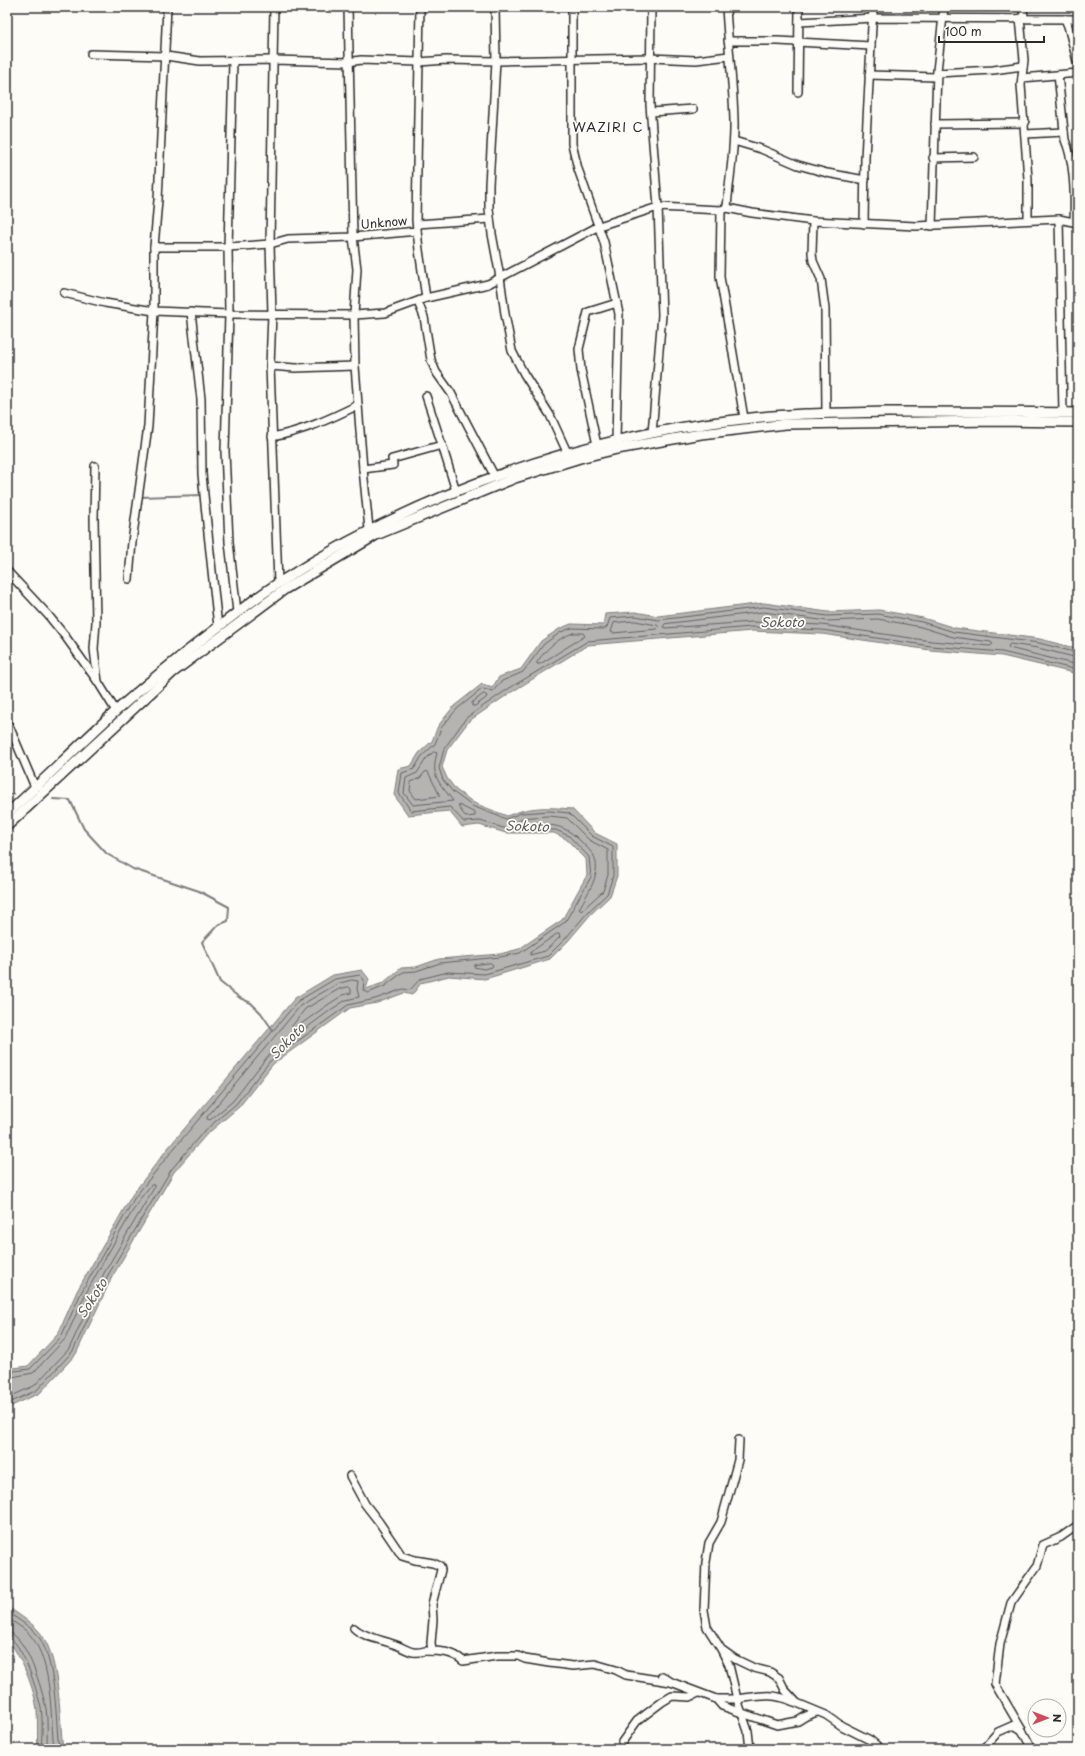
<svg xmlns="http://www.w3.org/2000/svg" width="1085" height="1756" font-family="'Playpen Sans',sans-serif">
  <rect width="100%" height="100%" fill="#fdfcf7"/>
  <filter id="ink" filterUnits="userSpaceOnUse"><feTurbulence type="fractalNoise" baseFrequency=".025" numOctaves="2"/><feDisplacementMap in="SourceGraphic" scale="8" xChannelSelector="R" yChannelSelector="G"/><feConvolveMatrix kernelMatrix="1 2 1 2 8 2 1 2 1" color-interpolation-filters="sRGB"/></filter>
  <g filter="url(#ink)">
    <g fill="#b5b4b1" stroke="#7e7d7b">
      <path d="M 764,603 L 828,612 L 879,610 L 923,618 L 955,628 L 1040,639 L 1078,649 L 1078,674 L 1002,656 L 930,650 L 822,634 L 752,631 L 588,645 L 510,693 L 469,721 L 447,750 L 442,767 L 447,778 L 456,790 L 474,803 L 507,816 C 529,806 548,807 572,809 L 595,833 L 617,844 L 617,876 L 610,896 L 591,914 L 568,941 L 550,959 L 485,979 L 449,976 L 421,983 L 412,995 L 404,993 L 377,1003 L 350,1008 L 273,1064 L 239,1107 L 206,1135 L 174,1172 L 112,1277 L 76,1354 L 40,1393 L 7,1408 L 7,1369 L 28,1366 L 58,1334 L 77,1291 L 132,1195 L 168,1148 L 295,998 L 333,975 L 362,970 L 369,979 L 366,989 L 383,983 L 401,968 L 416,967 L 439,959 L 500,954 L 519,949 L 562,920 L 587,875 L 586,859 L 566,839 L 554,833 L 506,833 L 479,825 L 462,827 L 449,811 L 408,815 L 394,795 L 398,769 L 411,766 L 419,753 L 432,741 L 438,726 L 454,706 L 482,684 L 492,688 L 499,677 L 521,669 L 541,641 L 559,629 L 571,624 L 603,625 L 605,614 L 635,612 L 658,616 Z"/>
      <path d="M 7,1606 C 16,1613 28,1620 36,1628 C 61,1651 59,1717 63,1749 L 38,1749 C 37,1737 38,1724 37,1711 C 35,1690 21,1655 7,1639 Z"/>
    </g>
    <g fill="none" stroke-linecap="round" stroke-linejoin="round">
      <g stroke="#626261" stroke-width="1">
        <path d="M 764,612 L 827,621 L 878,619 L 921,627 L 953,637 L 991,642 L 993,644 L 990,646 L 931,641 L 822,625 L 752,622 L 665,628 L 663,627 L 665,624 Z"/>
        <path d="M 635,621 L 657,625 L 659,627 L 657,629 L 613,633 L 611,632 L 614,623 Z"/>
        <path d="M 573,633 L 583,633 L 585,636 L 540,664 L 537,664 L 537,662 C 547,648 557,639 573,633 Z"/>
        <path d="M 1078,658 L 1038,648 L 1010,644 L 1008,646 L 1009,648 L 1078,665"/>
        <path d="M 484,694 L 487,696 L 486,698 L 475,706 L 472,706 L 472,703 Z"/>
        <path d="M 434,752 L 437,753 C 432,772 435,778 447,793 C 449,796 451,798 453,801 L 413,805 L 404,793 L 406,778 L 417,773 L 426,759 Z"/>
        <path d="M 428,772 L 440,796 L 416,799 L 410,791 L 411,782 L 420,778 L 425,772 Z"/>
        <path d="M 459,805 L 475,813 L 475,816 L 466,817 L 459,808 Z"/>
        <path d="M 549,816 L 567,818 L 589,840 L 608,850 L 608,875 L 603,891 L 581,911 L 579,909 C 588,892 603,873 593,854 C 564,822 560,825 519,824 L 517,822 L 522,818 Z"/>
        <path d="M 557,934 L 559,934 L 560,937 L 545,951 L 530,955 L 531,952 Z"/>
        <path d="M 491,963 L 493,965 L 492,967 L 484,969 L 474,967 L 475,965 Z"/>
        <path d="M 352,980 L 358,981 L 357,989 L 359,997 L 346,1000 L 332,1009 L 267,1057 L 233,1101 L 210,1120 L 207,1119 L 207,1117 L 301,1005 L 337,984 Z"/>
        <path d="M 349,987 L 351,989 L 351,993 L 343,995 L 329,1004 L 294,1029 L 292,1028 L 292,1026 L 305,1009 L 339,989 Z"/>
        <path d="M 7,1372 L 30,1369 L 61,1337 L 81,1293 L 135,1197 L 172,1151 L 298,1001 L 335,979 L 360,975 L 364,980 L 363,990 L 368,993 L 385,986 L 403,972 L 416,971 L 440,963 L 500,957 L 520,953 L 565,922 L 591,877 L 589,857 L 569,836 L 556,830 L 507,829 L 480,821 L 464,822 L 450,807 L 411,811 L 399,793 L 402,773 L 414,769 L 422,756 L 435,744 L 441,728 L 457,709 L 482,689 L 493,691 L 502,681 L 523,672 L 544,644 L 561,632 L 572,628 L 604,629 L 607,627 L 610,618 L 635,616 L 659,620 L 764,607 L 827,616 L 878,614 L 922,622 L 954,632 L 1039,643 L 1078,653"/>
        <path d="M 7,1378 L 33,1373 L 65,1339 L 85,1295 L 107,1255 L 139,1200 L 151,1185 L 154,1185 L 154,1188 L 104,1273 L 69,1349 L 34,1386 L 7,1398"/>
        <path d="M 7,1404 L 37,1390 L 73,1351 L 108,1275 L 171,1170 L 203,1132 L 236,1104 L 270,1061 L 348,1005 L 375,999 L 403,989 L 410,990 L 420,979 L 448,972 L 485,974 L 548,956 L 565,939 L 588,912 L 607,894 L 613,876 L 613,847 L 592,836 L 569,813 L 550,811 L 521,813 L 506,819 L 472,806 L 453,792 L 443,780 L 439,768 L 444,749 L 466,718 L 508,689 L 588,641 L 751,627 L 822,630 L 931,646 L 1002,652 L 1078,670"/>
        <path d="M 7,1611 C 15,1618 26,1624 34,1631 C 57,1654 55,1717 59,1749"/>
        <path d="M 7,1617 C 14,1623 26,1629 31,1636 C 53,1664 50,1715 54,1749"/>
        <path d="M 7,1632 C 26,1633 43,1692 46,1709 C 48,1722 47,1736 47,1749"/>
        <path d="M 7,1637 C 22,1639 38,1694 41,1708 C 43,1721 42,1736 41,1749"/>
      </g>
      <g stroke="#7e7d7b" stroke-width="2">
        <path d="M 139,497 L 203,495"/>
        <path d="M 7,795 L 14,794"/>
        <path d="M 53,799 L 70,800 L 84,829 L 107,854 L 133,869 L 199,891 L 229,907 L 228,921 L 218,925 L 202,942 L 220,982 L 240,998 L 251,1003 L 261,1013 L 272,1029"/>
      </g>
      <g stroke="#2b2b2b" stroke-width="10">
        <g id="minor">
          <path d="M 274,7 L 270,244 L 272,314 L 270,366 L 278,583"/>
          <path d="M 348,7 L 353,237 L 357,269 L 354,315 L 355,366 L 363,469 L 369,529"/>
          <path d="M 420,7 L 416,220 L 419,250 L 426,298"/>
          <path d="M 495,7 L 496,61 L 489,185 L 489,209 L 492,234 L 500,277 L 505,314 L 512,351 L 524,374 L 550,415 L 567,452"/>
          <path d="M 572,7 L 572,144 L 578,169 L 604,242 L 619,314 L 616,441"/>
          <path d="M 651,7 L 650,105 L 658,207 L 662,315 L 652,433"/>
          <path d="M 726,7 C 728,45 733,82 734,120 C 735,149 729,179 727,208"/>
          <path d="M 1023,7 L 1024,18"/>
          <path d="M 1020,18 L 1024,60 L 1021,85 L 1028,179 L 1028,220"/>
          <path d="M 1065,19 L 1068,26 L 1078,65"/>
          <path d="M 799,22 L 874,18 L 1078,19"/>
          <path d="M 728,41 L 778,41 L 871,46"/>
          <path d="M 91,54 L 166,56 L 200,61 L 273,60 L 348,62 L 361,60 L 419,62 L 446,60 L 496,61 L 650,58 L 696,60 L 729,56"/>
          <path d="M 233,61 L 228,247 L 229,314 L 225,451 L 229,542 L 237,612"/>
          <path d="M 937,73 L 993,70 L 1023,66"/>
          <path d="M 869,75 L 936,77"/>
          <path d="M 1058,75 L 1065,140 C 1075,163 1075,197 1074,222"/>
          <path d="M 1022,78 L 1078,73"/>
          <path d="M 798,92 L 799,7"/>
          <path d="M 651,112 L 693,109"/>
          <path d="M 935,124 L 1025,123"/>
          <path d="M 1025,134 L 1064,132"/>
          <path d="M 734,141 L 761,149 L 798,165 L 827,173 L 865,180"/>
          <path d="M 933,158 L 974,157"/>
          <path d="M 721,210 L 720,277 L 744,418"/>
          <path d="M 1059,219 L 1063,413"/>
          <path d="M 813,221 L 812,253 L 813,261 L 821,279 L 825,309 L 826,413"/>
          <path d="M 417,224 L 490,219"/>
          <path d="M 864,224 L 865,158 L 873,7"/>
          <path d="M 932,226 L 937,71 L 944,7"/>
          <path d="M 154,247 L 228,247 L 270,244 L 288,239 L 353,237 L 417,231"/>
          <path d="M 64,293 L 105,303 L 154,311 L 229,314 L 354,315 L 385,313 L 426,298 L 488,284 L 599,226 L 658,207 L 721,210 L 727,208 L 752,213 L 813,221 L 916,226 L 1059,219 L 1078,223"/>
          <path d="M 418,302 L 424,317 L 431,360 L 436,372 L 451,393 L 495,477"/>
          <path d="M 191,312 L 201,399 L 202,474 L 205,505 L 218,627"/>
          <path d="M 270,366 L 295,368 L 355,366"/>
          <path d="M 272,437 C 303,431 330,419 358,405"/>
          <path d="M 442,445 L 456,491"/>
          <path d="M 597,445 L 581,370 L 579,349 L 588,312 L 617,303"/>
          <path d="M 95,466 L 94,519 L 96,622 L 94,649 L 98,682"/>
          <path d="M 363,469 L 393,465 L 392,459 L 442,445 L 426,396"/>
          <path d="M 7,571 L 48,615 L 65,636 L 98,682 L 116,711"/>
          <path d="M 129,579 L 132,542 L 148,426 L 154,311 L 154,247 L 158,200 L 167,7"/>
          <path d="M 7,721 L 35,787 L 39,786"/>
          <path d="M 739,1440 L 738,1460 L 721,1522 L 709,1543 L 706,1562 L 704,1610 L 707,1627 L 721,1649 L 735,1659 L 754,1668 L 770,1672 L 779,1678 L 785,1690 L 797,1703 L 826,1715 L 842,1726 L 870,1740 L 881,1749"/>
          <path d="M 350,1476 L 365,1504 L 379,1522 L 402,1556 L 415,1560 L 433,1563 L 440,1566 L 441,1570 L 432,1604 L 433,1620 L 431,1643 L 432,1651"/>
          <path d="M 354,1628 C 363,1637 383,1640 396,1645 C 402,1647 407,1651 413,1652 C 417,1653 421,1652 425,1651 C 439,1651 453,1651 463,1661 L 497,1656 L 518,1656 L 525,1659 L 549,1663 L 573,1666 L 595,1664 L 616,1670 L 626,1675 L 671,1682"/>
          <path d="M 722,1651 L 729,1665 L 737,1699 C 760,1696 772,1692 794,1702"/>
          <path d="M 662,1676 L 671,1682 L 716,1699 L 737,1699 L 748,1731 L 750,1749"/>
          <path d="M 716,1699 L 722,1706 L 777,1725 L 798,1721 L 806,1716 L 817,1712"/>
          <path d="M 1022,1730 L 995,1684 L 1000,1644 L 1011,1603 L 1037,1566 L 1043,1545 L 1061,1537 L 1078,1525"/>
          <path d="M 622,1742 L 637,1721 L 662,1702 L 672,1696 L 690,1697 L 698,1693"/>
          <path d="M 983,1749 L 998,1732 L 1014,1725 L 1022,1730 L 1032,1749"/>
        </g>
      </g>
      <g stroke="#2b2b2b" stroke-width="12">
        <g id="major">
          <path d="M 7,814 C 44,780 79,745 116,711 C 148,682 182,655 217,628 C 238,612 258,596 280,582 C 419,493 579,437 743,419 C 791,413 839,413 887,412 C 951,412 1014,412 1078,413"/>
          <path d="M 7,826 L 172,673 L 285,589 L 376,535 L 515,478 L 580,458 L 617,449 L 701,434 L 786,424 L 993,421 L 1078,422"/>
        </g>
      </g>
      <use href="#minor" stroke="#fdfcf7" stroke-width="7"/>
      <use href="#major" stroke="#fdfcf7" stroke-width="9"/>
    </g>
  </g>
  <g text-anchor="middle" stroke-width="3.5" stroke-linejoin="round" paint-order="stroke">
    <g font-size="12" fill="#2b2b2b" stroke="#fdfcf7">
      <text transform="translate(384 223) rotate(-5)" y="4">Unknow</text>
    </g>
    <g font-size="13" letter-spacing="1" fill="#2b2b2b" stroke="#fdfcf7">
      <text x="608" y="132">WAZIRI C</text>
    </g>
    <g font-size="13" font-style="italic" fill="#5b5b5a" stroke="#fdfcf7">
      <text x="782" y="627">Sokoto</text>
      <text transform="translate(527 826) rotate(2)" y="5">Sokoto</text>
      <text transform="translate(287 1041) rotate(-45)" y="5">Sokoto</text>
      <text transform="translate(92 1298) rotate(-57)" y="5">Sokoto</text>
    </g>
  </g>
  <rect width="1085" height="1756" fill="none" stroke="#fdfcf7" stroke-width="24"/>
  <rect x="12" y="12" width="1061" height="1732" fill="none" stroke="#2b2b2b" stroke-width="1.5" filter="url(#ink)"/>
  <g transform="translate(1047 1718) rotate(90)"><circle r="19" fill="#fdfcf7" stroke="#a9a8a5"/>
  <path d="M0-3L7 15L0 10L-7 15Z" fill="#d1495b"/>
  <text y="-6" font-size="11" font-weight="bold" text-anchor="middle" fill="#2b2b2b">N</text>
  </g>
  <path d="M939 36v6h105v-6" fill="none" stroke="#2b2b2b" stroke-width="2"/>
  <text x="945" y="36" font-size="12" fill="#2b2b2b" stroke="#fdfcf7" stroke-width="3" paint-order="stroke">100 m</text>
</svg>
